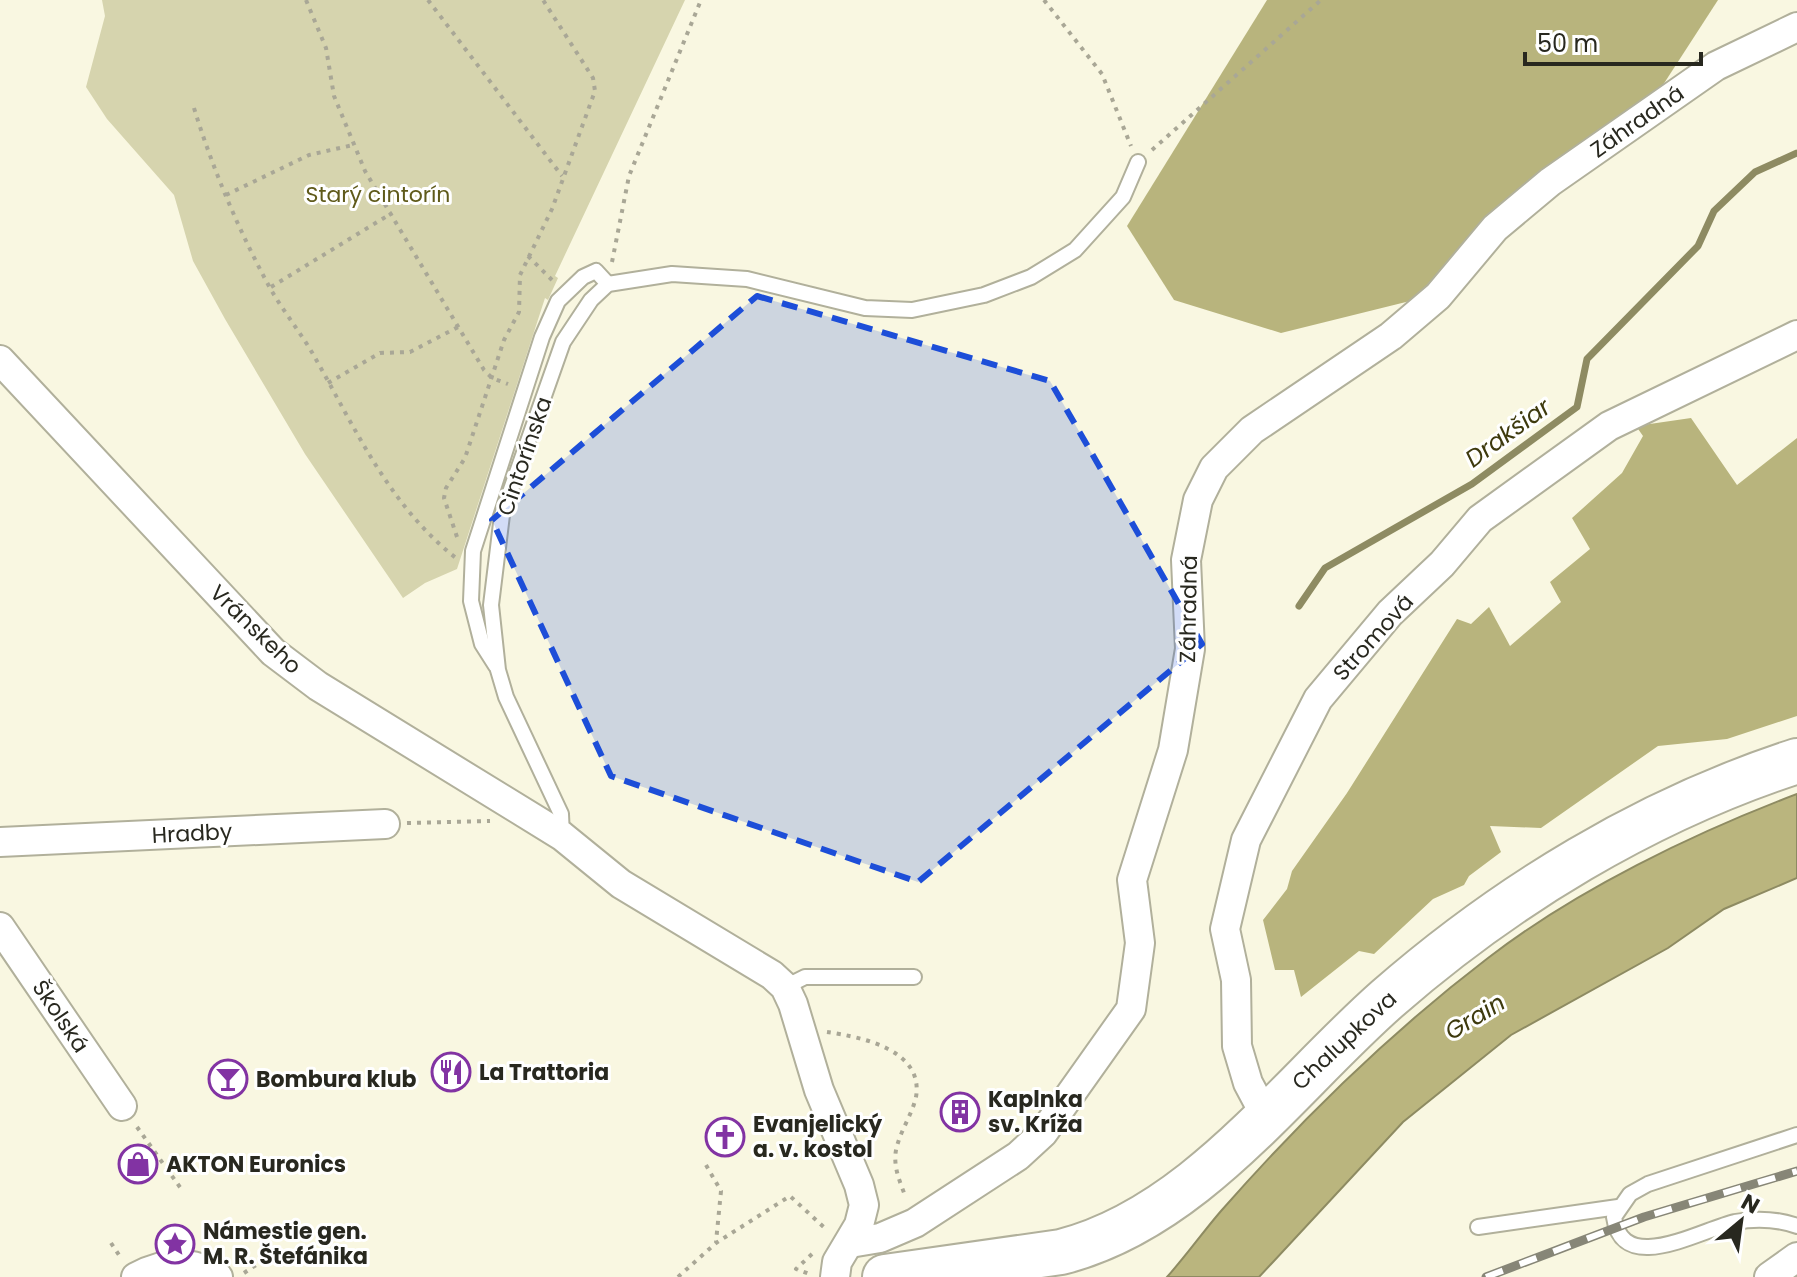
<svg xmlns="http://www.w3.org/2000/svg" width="1797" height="1277" font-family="Poppins,sans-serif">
  <rect width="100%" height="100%" fill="#f9f7e1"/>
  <path fill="#d6d4ae" d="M 102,0 L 685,0 L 555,276 L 558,278 L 548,300 L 545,298 L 457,569 L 425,583 L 403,598 L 305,454 L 225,319 L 193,261 L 174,195 L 107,119 L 86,87 L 105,16 Z"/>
  <g fill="#b8b47d">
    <path d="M 1267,0 L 1718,0 L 1661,88 L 1414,300 L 1281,333 L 1174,300 L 1127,226 Z"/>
    <path d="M 1691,418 L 1737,485 L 1797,438 L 1797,716 L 1727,739 L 1658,746 L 1541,828 L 1490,826 L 1501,852 L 1469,876 L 1464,885 L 1433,899 L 1374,954 L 1359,951 L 1301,997 L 1294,970 L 1275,970 L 1263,920 L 1287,889 L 1292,871 L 1347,793 L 1457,619 L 1471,624 L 1489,607 L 1510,646 L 1561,602 L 1550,582 L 1590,549 L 1572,518 L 1622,473 L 1643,436 L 1636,426 Z"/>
  </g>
  <path fill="#bab57e" stroke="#8e8b62" stroke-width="2" d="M 1797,794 L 1797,878 L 1724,909 L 1668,948 L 1511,1035 L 1403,1122 L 1259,1277 L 1167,1277 C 1186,1256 1202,1233 1221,1211 C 1301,1120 1391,1032 1488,958 C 1576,890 1694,833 1797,794 Z"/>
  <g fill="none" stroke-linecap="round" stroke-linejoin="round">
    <path stroke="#8e8b62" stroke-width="7" d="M 1299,606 L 1325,568 L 1472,484 L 1577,407 L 1587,359 L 1698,246 L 1714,211 L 1755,172 L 1797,153"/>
    <g stroke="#b1b09b" stroke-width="18">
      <g id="service">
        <path d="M 496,666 L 482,644 L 471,601 L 473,551 L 542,337 L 558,301 L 583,277 L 596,271 L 608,284"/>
        <path d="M 562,836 L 561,814 L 506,697 L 498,670 L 491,605 L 502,515 L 563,342 L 591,300 L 608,284 L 672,274 L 747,279 L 865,308 L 912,310 L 984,295 L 1031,277 L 1075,250 L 1123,197 L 1138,162"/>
        <path d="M 785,987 L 805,977 L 914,977"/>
        <path d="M 1797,1135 L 1648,1184 L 1630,1194 L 1614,1217 C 1622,1277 1700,1230 1735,1222 C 1756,1218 1777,1219 1797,1226"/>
        <path d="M 1478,1227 L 1618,1207"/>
      </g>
    </g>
    <g stroke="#b1b09b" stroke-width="32">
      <g id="minor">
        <path d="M 0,360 L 273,652 L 318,686 L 562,836 L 621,884 L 772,975 L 785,987 L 793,1004 L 819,1090 L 859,1185 L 864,1205 L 859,1225 L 837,1262 L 835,1277"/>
        <path d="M 0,842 L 385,824"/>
        <path d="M 0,927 L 122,1106"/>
        <path d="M 1265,1115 L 1248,1083 L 1237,1046 L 1236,980 L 1225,929 L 1246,840 L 1318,699 L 1390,613 L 1442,564 L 1480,519 L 1609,426 L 1797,335"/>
        <path d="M 850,1243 L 880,1238 L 915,1223 L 1018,1156 L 1043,1133 L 1131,1009 L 1140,943 L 1132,880 L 1173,750 L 1190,649 L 1186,560 L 1198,500 L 1214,468 L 1252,430 L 1391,336 L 1438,296 L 1495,228 L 1550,182 L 1716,66 L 1797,27"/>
        <path d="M 136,1277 C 164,1262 191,1259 218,1277"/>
        <path d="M 1769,1277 L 1797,1257"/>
      </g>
    </g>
    <g stroke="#b1b09b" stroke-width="48">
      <path id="primary" d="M 885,1277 L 1061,1252 C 1195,1218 1287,1087 1387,999 C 1506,895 1646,810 1797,761"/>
    </g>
    <g stroke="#a9a796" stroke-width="4" stroke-dasharray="4 6" stroke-linecap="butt">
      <path d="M 306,0 L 326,48 L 334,96 L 365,171 L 484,370 L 492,378 L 508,384"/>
      <path d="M 428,0 L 562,176"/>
      <path d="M 1044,0 L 1102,74 L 1131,146"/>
      <path d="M 194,108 C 213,170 239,231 270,288 C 282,309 297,328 310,349 C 353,423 387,504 456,558"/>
      <path d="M 1152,150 L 1321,0"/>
      <path d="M 226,195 L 309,155 L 353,145"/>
      <path d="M 528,256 L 552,280"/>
      <path d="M 612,262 L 629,176 L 701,0"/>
      <path d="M 271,287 L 392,213"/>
      <path d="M 328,383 L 380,353 L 410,352 L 460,326"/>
      <path d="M 457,537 L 444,498 L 446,488 L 465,458 L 504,340 L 519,312 L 520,275 L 552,209 L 595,91 L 593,78 L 543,0"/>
      <path d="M 407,823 L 490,821"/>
      <path d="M 827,1032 C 862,1037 924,1050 916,1097 C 912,1115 900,1131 896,1150 C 893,1167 900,1182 906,1198"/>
      <path d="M 137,1127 L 182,1190"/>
      <path d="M 706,1165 L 721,1191 L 716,1242"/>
      <path d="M 111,1243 L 121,1258"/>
      <path d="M 812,1254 L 796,1269 L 812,1275"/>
      <path d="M 244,1273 L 256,1265"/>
      <path d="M 678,1277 L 716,1243 L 790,1196 L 827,1230"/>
    </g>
    <use href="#service" stroke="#fff" stroke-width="14"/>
    <use href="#minor" stroke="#fff" stroke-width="28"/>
    <use href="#primary" stroke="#fff" stroke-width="44"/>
    <g stroke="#878677" stroke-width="9">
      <path id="rail" d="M 1486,1277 L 1644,1217 L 1797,1171"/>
    </g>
    <use href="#rail" stroke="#fff" stroke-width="6" stroke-dasharray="18" stroke-linecap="butt"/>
  </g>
  <path fill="#1d4ed8" fill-opacity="0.2" stroke="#1d4ed8" stroke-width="6" stroke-dasharray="16 10" stroke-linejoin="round" d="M 757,296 L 1050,381 L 1202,644 L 918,882 L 611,776 L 492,520 Z"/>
  <defs>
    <g id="restaurant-ring" transform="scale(2)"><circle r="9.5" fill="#fff" stroke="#8233a3" stroke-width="1.5"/><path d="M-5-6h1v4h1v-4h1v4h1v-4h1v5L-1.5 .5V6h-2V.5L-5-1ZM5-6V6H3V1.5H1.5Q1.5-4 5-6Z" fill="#8233a3"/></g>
    <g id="bar-ring" transform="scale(2)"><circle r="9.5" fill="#fff" stroke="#8233a3" stroke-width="1.5"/><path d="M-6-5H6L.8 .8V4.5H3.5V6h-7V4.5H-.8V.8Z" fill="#8233a3"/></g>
    <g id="building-ring" transform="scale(2)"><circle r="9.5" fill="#fff" stroke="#8233a3" stroke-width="1.5"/><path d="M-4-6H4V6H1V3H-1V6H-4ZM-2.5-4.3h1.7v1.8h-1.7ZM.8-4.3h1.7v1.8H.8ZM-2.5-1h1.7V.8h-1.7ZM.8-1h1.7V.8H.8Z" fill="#8233a3"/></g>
    <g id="church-ring" transform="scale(2)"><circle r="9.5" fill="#fff" stroke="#8233a3" stroke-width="1.5"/><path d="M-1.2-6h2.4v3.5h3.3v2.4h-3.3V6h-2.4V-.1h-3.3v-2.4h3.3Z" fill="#8233a3"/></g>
    <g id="shop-ring" transform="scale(2)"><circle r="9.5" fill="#fff" stroke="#8233a3" stroke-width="1.5"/><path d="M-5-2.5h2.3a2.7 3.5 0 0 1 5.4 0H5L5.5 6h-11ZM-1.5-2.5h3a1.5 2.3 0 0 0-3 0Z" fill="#8233a3"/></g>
    <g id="sight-ring" transform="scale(2)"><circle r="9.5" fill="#fff" stroke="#8233a3" stroke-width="1.5"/><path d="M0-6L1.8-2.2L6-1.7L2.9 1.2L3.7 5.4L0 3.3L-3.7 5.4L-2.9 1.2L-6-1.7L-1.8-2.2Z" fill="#8233a3"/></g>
  </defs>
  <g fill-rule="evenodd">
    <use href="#restaurant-ring" x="451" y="1072"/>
    <use href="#bar-ring" x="228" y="1079"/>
    <use href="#building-ring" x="960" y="1112"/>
    <use href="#church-ring" x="725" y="1137"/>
    <use href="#shop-ring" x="138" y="1164"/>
    <use href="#sight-ring" x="175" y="1244"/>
  </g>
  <g text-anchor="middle" stroke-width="6" stroke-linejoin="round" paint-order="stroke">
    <g font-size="22" fill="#28281f" stroke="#fff">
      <text transform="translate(1637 121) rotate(-35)" y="8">Záhradná</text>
      <text transform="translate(524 456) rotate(-71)" y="8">Cintorínska</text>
      <text transform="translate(1188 609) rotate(-89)" y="8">Záhradná</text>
      <text transform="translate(256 629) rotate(44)" y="8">Vránskeho</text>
      <text transform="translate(1373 637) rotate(-48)" y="8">Stromová</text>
      <text transform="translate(192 833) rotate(-3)" y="8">Hradby</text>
      <text transform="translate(61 1016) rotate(56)" y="8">Školská</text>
      <text transform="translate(1344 1040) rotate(-43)" y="8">Chalupkova</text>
    </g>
    <g font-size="22" fill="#5f5a1a" stroke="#fff">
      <text x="378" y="202">Starý cintorín</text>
    </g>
    <g font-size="22" font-weight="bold" fill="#28281f" stroke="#fff" text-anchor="start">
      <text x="479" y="1080">La Trattoria</text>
      <text x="256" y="1087">Bombura klub</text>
      <text x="988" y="1107">Kaplnka<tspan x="988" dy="25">sv. Kríža</tspan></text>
      <text x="753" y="1132">Evanjelický<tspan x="753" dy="25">a. v. kostol</tspan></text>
      <text x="166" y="1172">AKTON Euronics</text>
      <text x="203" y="1239">Námestie gen.<tspan x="203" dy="25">M. R. Štefánika</tspan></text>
    </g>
    <g font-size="24" font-style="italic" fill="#3e3a0e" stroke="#fff">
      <text transform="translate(1508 433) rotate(-36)" y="8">Drakšiar</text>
      <text transform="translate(1475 1017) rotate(-31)" y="8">Grain</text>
    </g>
  </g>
  <g transform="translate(1741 1221) rotate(29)" stroke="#ffffff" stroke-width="6" paint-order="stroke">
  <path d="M0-6L14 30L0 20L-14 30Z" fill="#28281f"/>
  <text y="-12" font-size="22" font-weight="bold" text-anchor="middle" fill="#28281f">N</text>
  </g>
  <path d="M1525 52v12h176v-12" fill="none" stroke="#28281f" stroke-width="4"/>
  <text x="1537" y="52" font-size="24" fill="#28281f" stroke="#ffffff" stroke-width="6" paint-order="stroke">50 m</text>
</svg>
